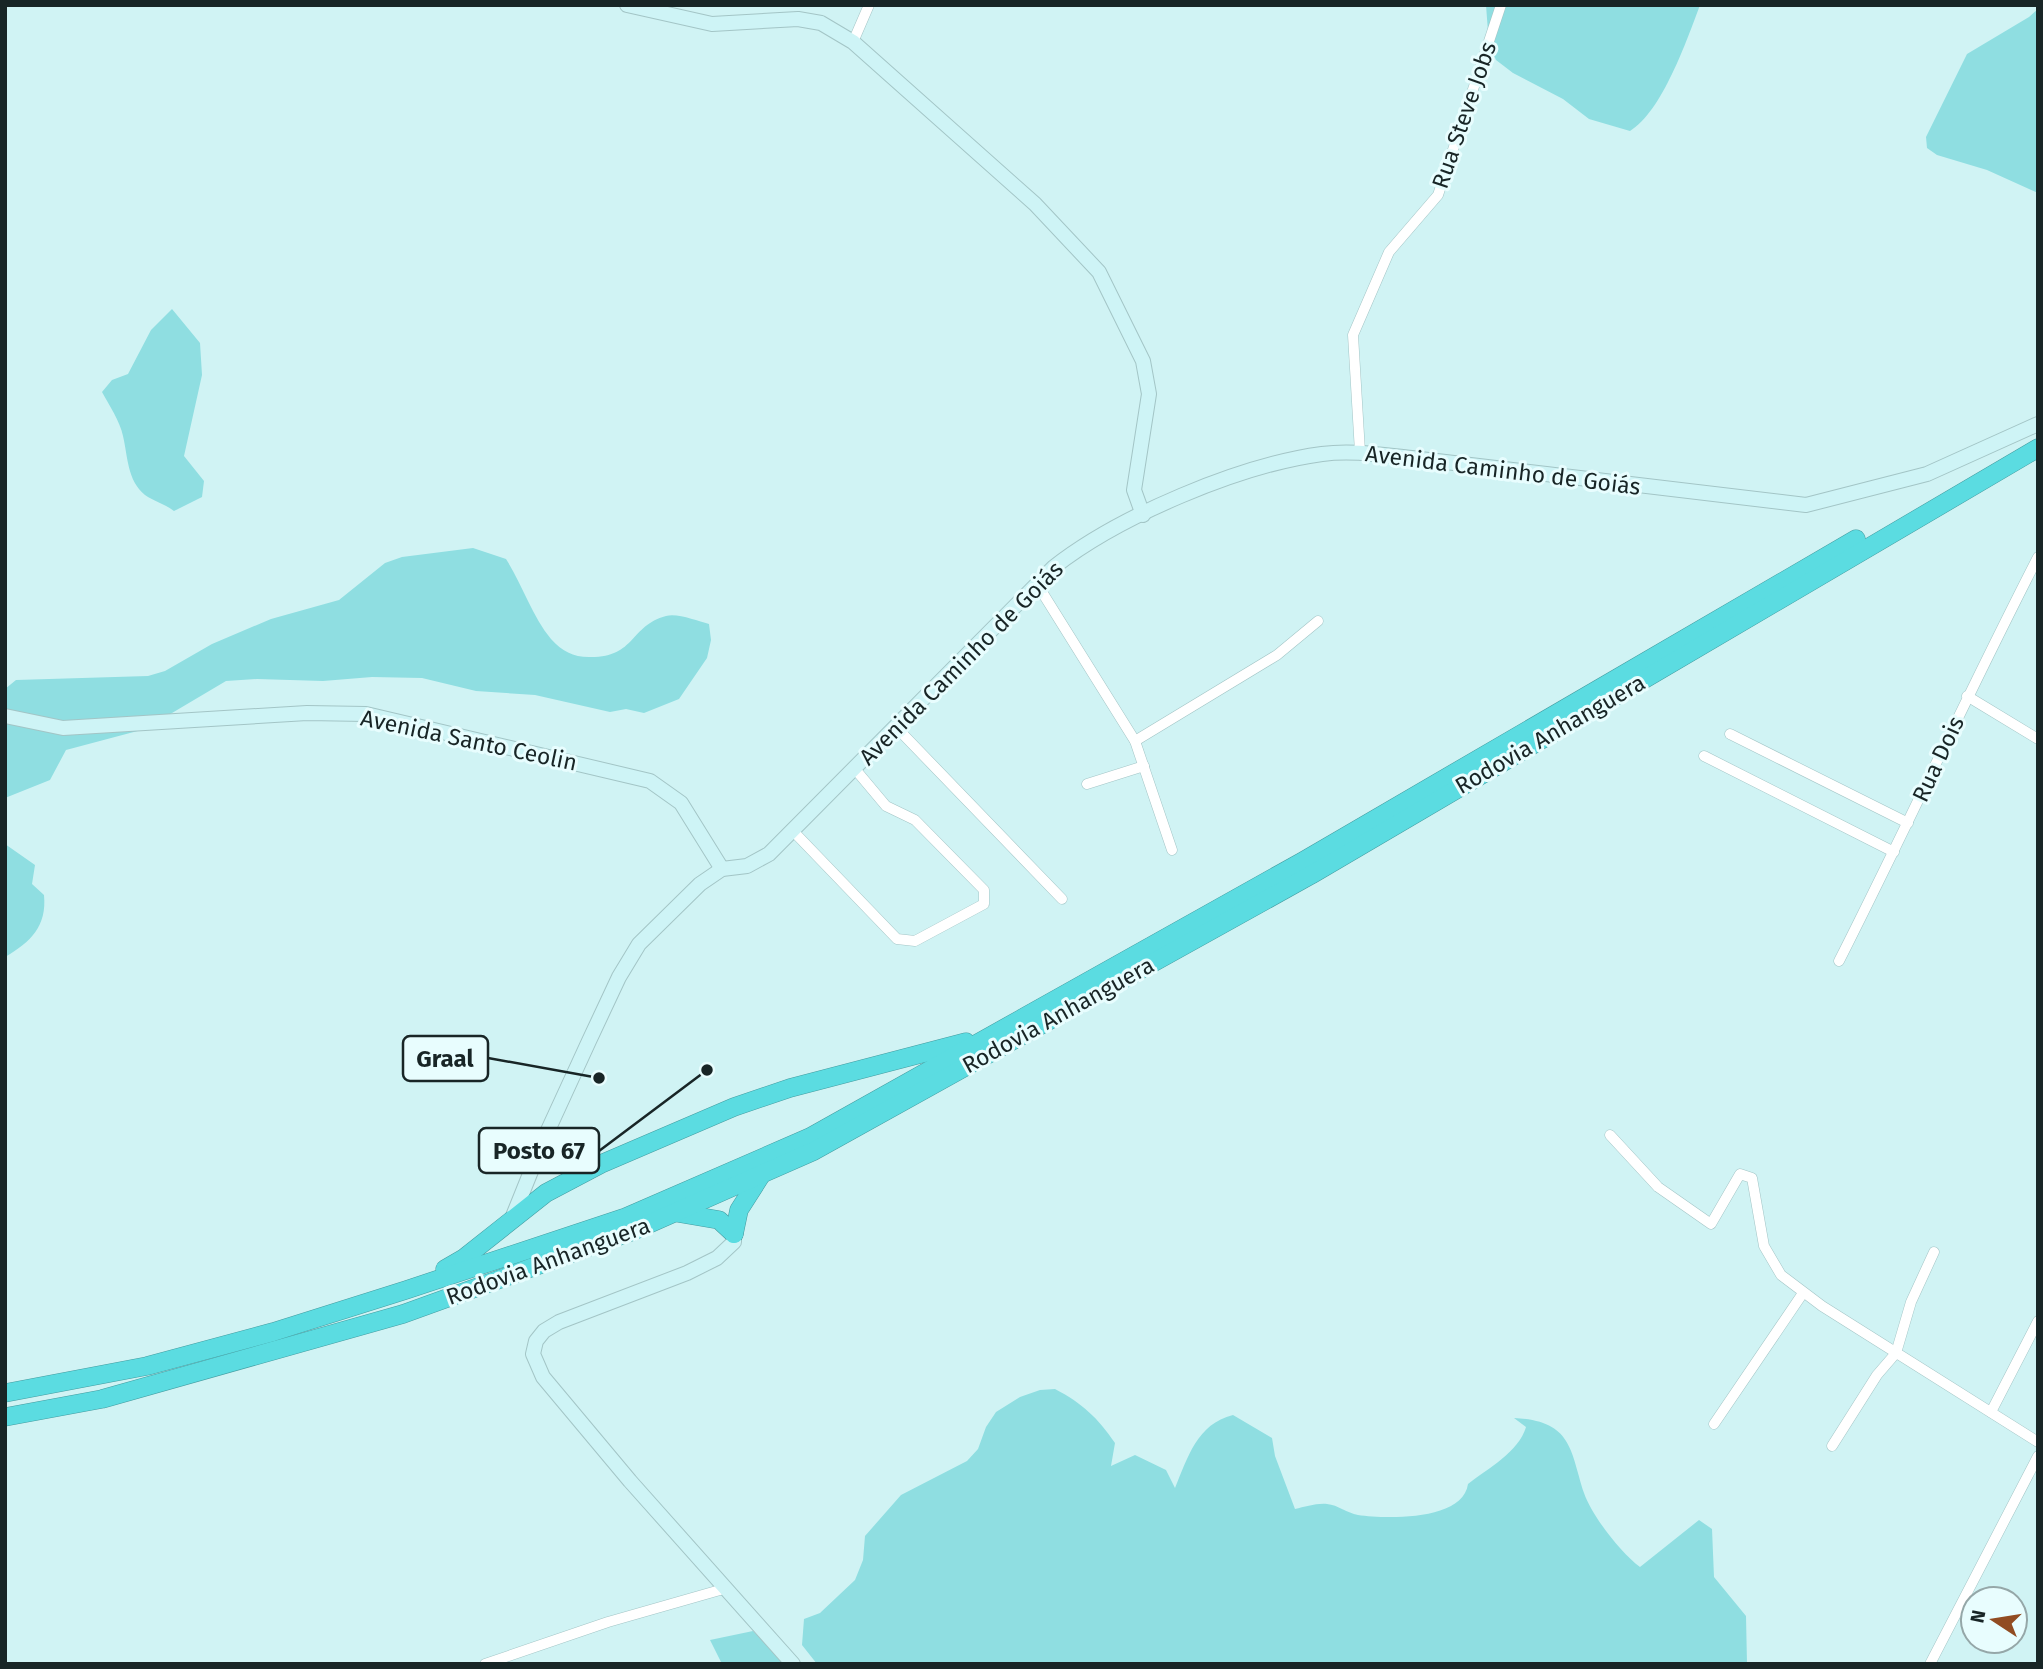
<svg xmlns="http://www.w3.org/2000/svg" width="2043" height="1669" font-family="'Fira Sans',sans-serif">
  <rect width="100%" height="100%" fill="#d0f3f4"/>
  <g fill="#8fdee1">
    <path d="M 1486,5 L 1700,5 C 1687,40 1662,112 1630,131 L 1589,119 L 1563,99 L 1513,73 L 1496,60 L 1489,45 Z"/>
    <path d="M 2038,9 L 2038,193 L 1987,170 L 1937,155 L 1927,148 L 1926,137 L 1967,54 L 2029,17 Z"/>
    <path d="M 172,309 L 200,343 L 202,375 L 184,456 L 204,481 L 202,497 L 174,511 C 165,504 153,501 145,495 C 127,480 128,457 123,436 C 120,421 109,405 102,392 L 112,380 L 128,374 L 151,330 Z"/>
    <path d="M 473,548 L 506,559 C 522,584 532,616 551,639 C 562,651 573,657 589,657 C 636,658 629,626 666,616 C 678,613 697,621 709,624 L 711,640 L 707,658 L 679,699 L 644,713 L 626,709 L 610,712 L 535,695 L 476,691 L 422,678 L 372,677 L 323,681 L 257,679 L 226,681 L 145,729 L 66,750 L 50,780 L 5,798 L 5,689 L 16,680 L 148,676 L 165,671 L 212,644 L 271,619 L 339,600 L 385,563 L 402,557 Z"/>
    <path d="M 5,844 L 35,865 L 32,884 L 44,895 C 47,926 31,942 5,957 Z"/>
    <path d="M 1055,1389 C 1082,1403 1098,1418 1115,1443 L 1111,1466 L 1135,1455 L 1166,1470 L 1175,1488 C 1188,1457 1197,1424 1233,1415 L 1272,1438 L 1275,1456 L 1295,1509 C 1305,1507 1316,1503 1327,1504 C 1338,1505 1347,1513 1358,1515 C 1386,1519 1463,1521 1468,1484 C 1487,1469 1519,1452 1526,1427 L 1514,1418 C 1572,1421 1570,1449 1584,1493 C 1592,1516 1621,1553 1640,1567 L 1699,1520 L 1712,1529 L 1714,1577 L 1746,1616 L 1747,1664 L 817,1664 L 802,1645 L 804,1619 L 820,1613 L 855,1580 L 863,1560 L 865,1536 L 901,1495 L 967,1461 L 978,1449 L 986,1427 L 996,1412 L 1020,1397 L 1040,1390 Z"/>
    <path d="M 753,1631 L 786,1664 L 722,1664 L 710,1640 Z"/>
  </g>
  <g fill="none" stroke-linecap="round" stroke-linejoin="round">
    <g stroke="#a3c5c6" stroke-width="11">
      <g id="street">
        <path d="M 853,42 L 869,5"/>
        <path d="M 1360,452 L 1353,335 L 1389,252 L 1438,195 L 1501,5"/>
        <path d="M 1037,584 L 1135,741 L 1172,850"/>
        <path d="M 1967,696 L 2038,739"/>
        <path d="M 895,726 L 1062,899"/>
        <path d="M 1730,734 L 1908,823"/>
        <path d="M 1135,741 L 1277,655 L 1318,621"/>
        <path d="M 1704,756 L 1894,852"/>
        <path d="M 1087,784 L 1144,766"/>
        <path d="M 793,831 L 897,939 L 915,941 L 984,904 L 984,890 L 915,820 L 886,806 L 855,769"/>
        <path d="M 1839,961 C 1907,827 1969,691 2038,557"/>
        <path d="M 1610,1135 L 1658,1187 L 1711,1224 L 1740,1174 L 1752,1178 L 1764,1246 L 1781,1275 L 1822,1306 L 2038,1442"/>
        <path d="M 1896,1353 L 1911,1302 L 1934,1252"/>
        <path d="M 1991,1412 L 2038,1321"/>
        <path d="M 1714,1424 L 1803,1293"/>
        <path d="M 1832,1446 L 1877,1375 L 1896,1353"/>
        <path d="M 485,1664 L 608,1622 L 727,1588"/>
        <path d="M 1930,1664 L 2038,1456"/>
      </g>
    </g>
    <g stroke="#a3c5c6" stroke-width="16">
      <g id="secondary">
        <path d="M 627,5 L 712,24 L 798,19 L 821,23 L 853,42 L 1035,204 L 1099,272 L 1143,361 L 1149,394 L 1134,490 L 1143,515"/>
        <path d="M 5,716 L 63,728 L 307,713 L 366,714 L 650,781 L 681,803 L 722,869"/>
        <path d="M 511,1221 L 544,1139 L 589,1041 L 619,977 L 639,944 L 700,884 L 722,869 L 747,866 L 769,854 L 1054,567 C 1119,516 1240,465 1322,454 C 1352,450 1382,455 1412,458 L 1806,505 L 1927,474 L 2038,424"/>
        <path d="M 734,1234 L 734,1242 L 717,1258 L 687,1273 L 559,1322 L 544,1331 L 536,1341 L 533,1354 L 543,1377 L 630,1481 L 793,1664"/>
      </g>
    </g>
    <g stroke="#449ca0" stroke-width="19">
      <g id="highway">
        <path d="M 678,1213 L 719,1220 L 734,1234"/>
        <path d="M 734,1234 L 739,1210 L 760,1177"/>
        <path d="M 445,1269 L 464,1258 L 546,1193 L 601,1164 L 734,1107 L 790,1088 L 966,1042"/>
        <path d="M 5,1393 L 147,1366 L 273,1332 L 406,1290 L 626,1217 L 810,1137 L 1303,861 L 1856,539"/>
        <path d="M 5,1417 L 102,1399 L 403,1314 L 633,1231 L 814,1151 L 1311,875 L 2038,448"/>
      </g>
    </g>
    <use href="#street" stroke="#fff" stroke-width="10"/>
    <use href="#secondary" stroke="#cef4f6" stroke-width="14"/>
    <use href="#highway" stroke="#5bdce1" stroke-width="18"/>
  </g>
  <g text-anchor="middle" stroke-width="6" stroke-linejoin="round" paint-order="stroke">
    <g font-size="23" fill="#182526" stroke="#e8fdfe">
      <text transform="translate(1464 115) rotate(-71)" y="8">Rua Steve Jobs</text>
      <text transform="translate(1503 470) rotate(7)" y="8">Avenida Caminho de Goiás</text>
      <text transform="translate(961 663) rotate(-45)" y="8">Avenida Caminho de Goiás</text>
      <text transform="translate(1550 734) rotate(-30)" y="8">Rodovia Anhanguera</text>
      <text transform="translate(469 740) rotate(12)" y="8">Avenida Santo Ceolin</text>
      <text transform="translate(1938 759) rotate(-65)" y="8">Rua Dois</text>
      <text transform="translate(1058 1015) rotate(-29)" y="8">Rodovia Anhanguera</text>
      <text transform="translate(548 1261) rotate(-20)" y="8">Rodovia Anhanguera</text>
    </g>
  </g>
  <path fill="none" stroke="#182526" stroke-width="2.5" d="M599 1078L488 1058M707 1070L599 1151"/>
  <g fill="#182526" stroke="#e8fdfe" stroke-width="2.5">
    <circle cx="599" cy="1078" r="7"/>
    <circle cx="707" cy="1070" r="7"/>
  </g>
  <g fill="#e8fdfe" stroke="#182526" stroke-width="2.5">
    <rect x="403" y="1036" width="85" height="45" rx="7"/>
    <rect x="479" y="1128" width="120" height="45" rx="7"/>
  </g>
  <g font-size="24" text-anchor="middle" font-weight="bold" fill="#182526">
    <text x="445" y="1067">Graal</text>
    <text x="539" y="1159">Posto 67</text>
  </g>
  <rect width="2043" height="1669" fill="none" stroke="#182526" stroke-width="14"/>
  <g transform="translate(1994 1620) rotate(282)"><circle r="33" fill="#e8fdfe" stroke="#95a7a8" stroke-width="2"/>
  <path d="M0-5L12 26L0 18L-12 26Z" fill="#914c22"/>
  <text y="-10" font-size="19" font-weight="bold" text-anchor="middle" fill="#182526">N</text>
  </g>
</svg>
